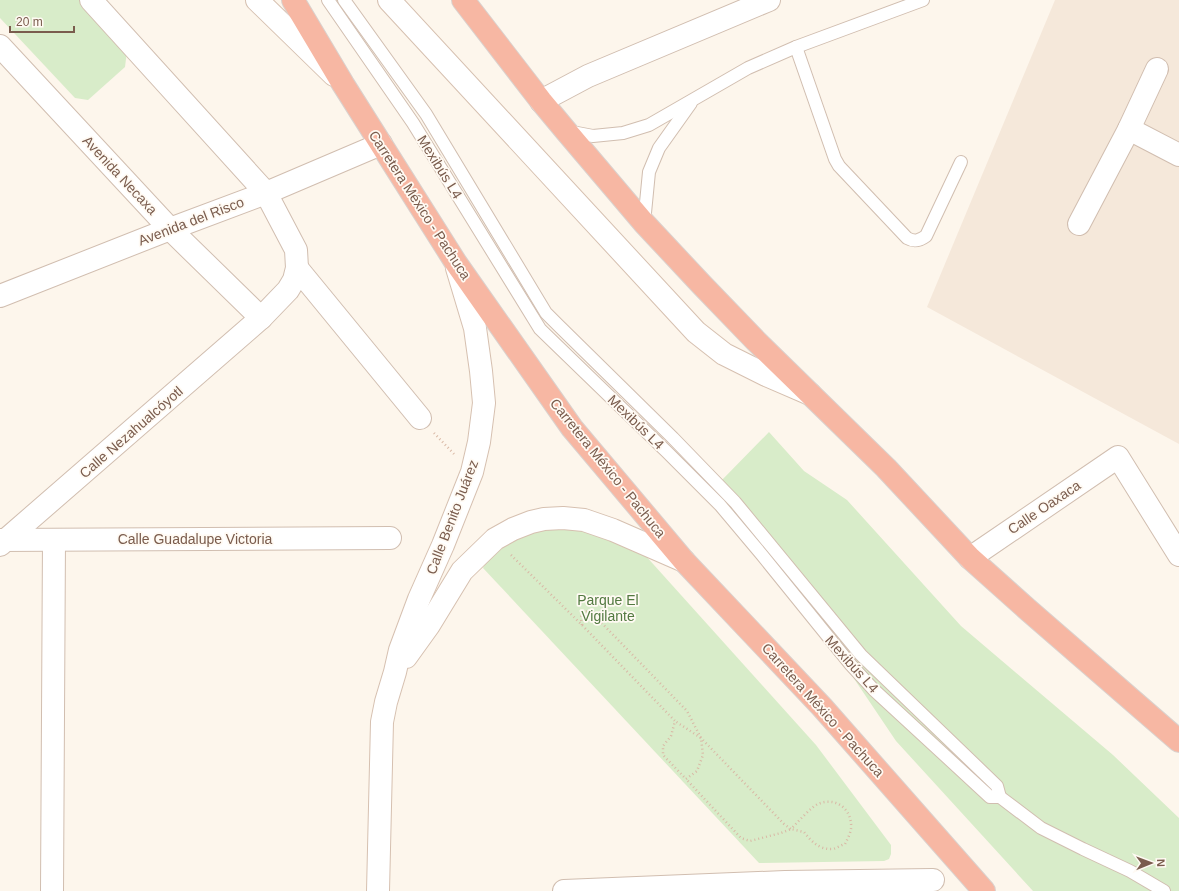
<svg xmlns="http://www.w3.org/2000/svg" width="1179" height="891" font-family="Helvetica,sans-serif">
  <rect width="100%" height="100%" fill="#fdf6ec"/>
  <path fill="#f5e8da" d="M 1055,0 L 1179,0 L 1179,444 L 927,307 Z"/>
  <g fill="#d8ecc9">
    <path d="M 0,0 L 80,0 L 127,51 L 125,67 L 88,100 L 75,98 L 0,18 Z"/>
    <path d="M 769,432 L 804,471 L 847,500 L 961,626 L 1113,755 L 1179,818 L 1179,891 L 1033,891 L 896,741 L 721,481 Z"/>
    <path d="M 580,522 L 636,545 L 816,745 L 891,845 L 891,854 L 889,859 L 884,861 L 759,863 L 483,568 L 494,547 L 518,531 Z"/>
  </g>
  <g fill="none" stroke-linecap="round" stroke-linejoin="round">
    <g stroke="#d1beb0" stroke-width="14">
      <g id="lane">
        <path d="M 328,0 L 413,123 L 540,329 L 667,452 L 720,505 L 762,555 L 851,665 L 874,690 L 990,797 L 1000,797 L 1041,828 L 1083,849 L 1130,871 L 1164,891"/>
        <path d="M 344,0 L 426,114 L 546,313 L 558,325 L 673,438 L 735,502 L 861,655 L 997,786 L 1000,797"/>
        <path d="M 796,47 L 835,159 L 839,166 L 907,238 C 914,242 919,241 926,236 L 961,162"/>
        <path d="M 567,131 L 593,136 L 623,133 L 649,125 L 748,68 L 796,47 L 923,0"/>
        <path d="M 644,223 L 649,172 L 659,148 L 691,103"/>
      </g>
    </g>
    <g stroke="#d1beb0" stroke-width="24">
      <g id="street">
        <path d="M 0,46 L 170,229 L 261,318"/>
        <path d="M 541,101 L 588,76 L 769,0"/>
        <path d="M 1129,129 L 1179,155"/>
        <path d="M 1079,224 L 1129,129 L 1157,69"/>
        <path d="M 297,268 L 420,418"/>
        <path d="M 0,296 L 170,229 L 266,193 L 381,144"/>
        <path d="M 0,540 L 390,538"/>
        <path d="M 0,545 L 261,318 L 288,290 L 294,280 L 297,268 L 296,250 L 266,193 L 91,0"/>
        <path d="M 970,558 L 1118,457 L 1179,555"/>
        <path d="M 52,891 L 54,540"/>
        <path d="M 564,891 L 785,882 L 933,880"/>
      </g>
    </g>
    <g stroke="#d6c0b0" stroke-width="24">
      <g id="secondary">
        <path d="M 257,0 L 334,75"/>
        <path d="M 389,0 L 696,332 L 724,354 L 766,375 L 810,394"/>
        <path d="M 406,657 L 429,625 L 462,571 L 495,539 L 513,529 L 531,522 L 544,519 L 563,518 L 584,520 L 613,530 L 684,561"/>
        <path d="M 378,891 L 382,722 L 386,702 L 395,672 L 400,650 L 419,599 L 443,545 L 472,472 L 479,442 L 484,403 L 481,371 L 475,328 L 457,268"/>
      </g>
    </g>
    <g stroke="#dad1cd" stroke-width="24">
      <g id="highway">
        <path d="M 293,0 L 343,84 L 456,263 L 572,428 L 684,561 L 822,707 L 984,891"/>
        <path d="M 463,0 L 541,101 L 566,131 L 644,223 L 702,285 L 756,341 L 886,468 L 970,558 L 1027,609 L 1179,741"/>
      </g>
    </g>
    <g stroke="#d9b8a5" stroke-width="2.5" stroke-dasharray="1 3" stroke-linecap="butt">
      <path d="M 434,433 L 454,454"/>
      <path d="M 511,555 L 582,625 L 675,721 L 671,736 L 663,746 L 663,755 L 686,779 L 697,771 L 703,755 L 701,738 L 675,721"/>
      <path d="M 582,625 C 580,616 581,608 592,613 L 687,711 L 701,738 L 784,824 L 791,829 C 797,823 811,807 818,804 C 834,797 850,807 851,824 C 852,831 848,838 845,844 C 841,845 837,848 833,849 C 819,850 811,841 804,832 L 791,829 L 781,833 L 750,841 L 741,838 L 686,779"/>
    </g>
    <use href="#lane" stroke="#fff" stroke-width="12"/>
    <use href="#street" stroke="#fff" stroke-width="22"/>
    <use href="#secondary" stroke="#fff" stroke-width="22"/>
    <use href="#highway" stroke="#f7b7a3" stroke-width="22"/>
  </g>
  <g text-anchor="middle" stroke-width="3.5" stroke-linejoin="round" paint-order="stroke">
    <g font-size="14" fill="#7a5c4d" stroke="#fffaf3">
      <text transform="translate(440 167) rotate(58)" y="5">Mexibús L4</text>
      <text transform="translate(120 175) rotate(47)" y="5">Avenida Necaxa</text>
      <text transform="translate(420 205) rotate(57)" y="5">Carretera México - Pachuca</text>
      <text transform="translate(191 221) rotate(-21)" y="5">Avenida del Risco</text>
      <text transform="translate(636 422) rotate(44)" y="5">Mexibús L4</text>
      <text transform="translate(131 432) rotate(-41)" y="5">Calle Nezahualcóyotl</text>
      <text transform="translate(608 468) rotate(51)" y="5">Carretera México - Pachuca</text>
      <text transform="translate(1044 507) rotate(-34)" y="5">Calle Oaxaca</text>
      <text transform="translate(452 517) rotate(-69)" y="5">Calle Benito Juárez</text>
      <text x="195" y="544">Calle Guadalupe Victoria</text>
      <text transform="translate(852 664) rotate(48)" y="5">Mexibús L4</text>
      <text transform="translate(823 710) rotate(48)" y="5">Carretera México - Pachuca</text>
    </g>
    <g font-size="14" fill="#537a41" stroke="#fffaf3">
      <text x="608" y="605">Parque El<tspan x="608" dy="16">Vigilante</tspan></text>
    </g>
  </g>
  <g transform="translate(1151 863) rotate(89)" stroke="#fffaf3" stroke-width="3" paint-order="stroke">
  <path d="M0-3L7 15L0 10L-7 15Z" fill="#7a5c4d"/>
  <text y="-6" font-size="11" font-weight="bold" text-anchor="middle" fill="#7a5c4d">N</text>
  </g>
  <path d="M10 26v6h64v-6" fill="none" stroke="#7a5c4d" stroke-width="2"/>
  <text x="16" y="26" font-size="12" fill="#7a5c4d" stroke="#fffaf3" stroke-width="3" paint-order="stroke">20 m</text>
</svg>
